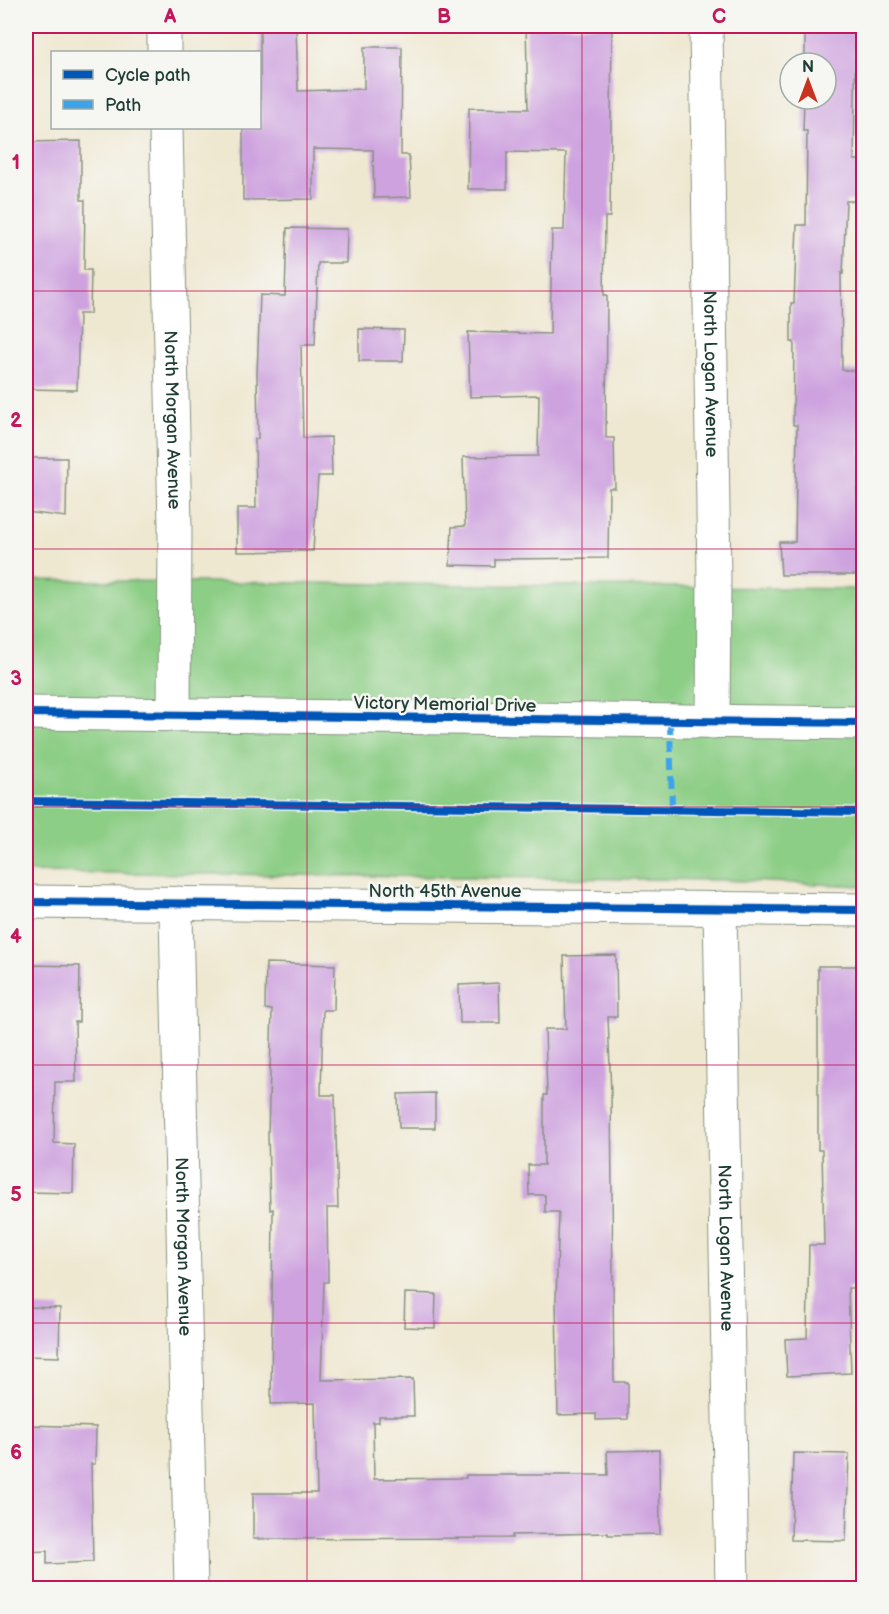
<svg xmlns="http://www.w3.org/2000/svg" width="889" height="1614" font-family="'Balsamiq Sans',sans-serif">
  <rect width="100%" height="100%" fill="#f6f6f2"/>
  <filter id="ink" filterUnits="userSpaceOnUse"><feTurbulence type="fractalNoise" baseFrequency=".0167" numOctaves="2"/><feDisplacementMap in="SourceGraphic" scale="12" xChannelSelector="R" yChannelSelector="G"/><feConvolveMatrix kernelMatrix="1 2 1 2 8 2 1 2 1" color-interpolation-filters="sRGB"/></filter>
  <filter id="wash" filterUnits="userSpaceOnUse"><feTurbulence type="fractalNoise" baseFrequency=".008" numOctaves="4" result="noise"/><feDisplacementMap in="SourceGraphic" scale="24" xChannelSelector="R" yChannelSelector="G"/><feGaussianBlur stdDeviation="1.35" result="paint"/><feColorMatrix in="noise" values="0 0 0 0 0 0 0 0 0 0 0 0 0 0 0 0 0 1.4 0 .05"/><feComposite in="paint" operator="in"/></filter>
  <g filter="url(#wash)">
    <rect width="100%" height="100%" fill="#efe8d1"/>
    <path fill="#8dce86" stroke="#56865d" stroke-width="1.5" d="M 26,580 L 863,589 L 863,886 L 720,880 L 26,872 Z"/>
    <g id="blocks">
      <g fill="#cea2df">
        <path d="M 260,26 L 296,26 L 298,91 L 364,89 L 364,47 L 402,47 L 401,155 L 409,155 L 411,197 L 374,198 L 373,150 L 313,149 L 313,199 L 243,200 L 243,128 L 260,128 Z"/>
        <path d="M 526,26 L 612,26 L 610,217 L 605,217 L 604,295 L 607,295 L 606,438 L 614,438 L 615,488 L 609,488 L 608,558 L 494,559 L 494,566 L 450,565 L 452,527 L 465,526 L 463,457 L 538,456 L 539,395 L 470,397 L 468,332 L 550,334 L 552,230 L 564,230 L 566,153 L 507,152 L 507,189 L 468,189 L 469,108 L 528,109 Z"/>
        <path d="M 805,26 L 850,26 L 850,32 L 856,32 L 854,160 L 861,160 L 861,201 L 846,201 L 843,274 L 841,273 L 842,370 L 861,371 L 861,489 L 857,489 L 864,575 L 781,575 L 779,542 L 795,542 L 797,425 L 793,425 L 794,342 L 791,342 L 791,303 L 794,303 L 797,225 L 806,225 L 807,131 L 803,131 L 804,99 L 826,99 L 826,63 L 805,63 Z"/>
        <path d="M 81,141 L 81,200 L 85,200 L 84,270 L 91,270 L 90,314 L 79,314 L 77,390 L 26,389 L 26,142 Z"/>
        <path d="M 287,228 L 347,229 L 346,263 L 318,263 L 315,345 L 301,345 L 303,438 L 331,437 L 332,476 L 318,476 L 313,551 L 237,552 L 237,508 L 256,508 L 255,439 L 258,439 L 257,375 L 260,295 L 285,296 Z"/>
        <path d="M 359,329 L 404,330 L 403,361 L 359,361 Z"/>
        <path d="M 26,458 L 67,458 L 66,517 L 26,512 Z"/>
        <path d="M 616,955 L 617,1017 L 608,1017 L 611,1094 L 614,1382 L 628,1382 L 628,1419 L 596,1420 L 596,1414 L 558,1415 L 556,1299 L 559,1212 L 545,1212 L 545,1195 L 529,1195 L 528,1165 L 544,1165 L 544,1095 L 547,1095 L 545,1029 L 566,1029 L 564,956 Z"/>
        <path d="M 266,963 L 335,965 L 334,1010 L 323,1010 L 321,1095 L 335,1095 L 338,1208 L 327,1208 L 328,1282 L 324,1282 L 321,1380 L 413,1379 L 414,1416 L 379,1416 L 379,1422 L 373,1422 L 374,1479 L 466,1478 L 466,1475 L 608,1475 L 607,1451 L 659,1450 L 660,1534 L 608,1535 L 608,1533 L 512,1535 L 512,1538 L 253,1539 L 253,1493 L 317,1493 L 315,1403 L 271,1404 L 273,1209 L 270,1210 L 268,1133 L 272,1010 L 265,1009 Z"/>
        <path d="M 27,965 L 80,966 L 79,1022 L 75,1022 L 76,1082 L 55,1082 L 54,1143 L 74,1144 L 73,1193 L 26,1192 Z"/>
        <path d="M 818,966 L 864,966 L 864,1288 L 848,1288 L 851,1373 L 787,1376 L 785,1339 L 807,1338 L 809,1245 L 824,1245 L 822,1150 L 818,1150 Z"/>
        <path d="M 499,983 L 500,1023 L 460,1023 L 459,985 Z"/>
        <path d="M 435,1093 L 435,1128 L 399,1128 L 398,1094 Z"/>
        <path d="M 405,1293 L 436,1294 L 435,1328 L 404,1327 Z"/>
        <path d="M 26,1307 L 60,1308 L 59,1357 L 26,1356 Z"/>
        <path d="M 26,1425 L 96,1427 L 95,1464 L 91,1464 L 93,1562 L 47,1564 L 47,1551 L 26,1552 Z"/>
        <path d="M 793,1453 L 849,1454 L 846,1541 L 791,1540 Z"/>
      </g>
    </g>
  </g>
  <g filter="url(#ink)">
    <use href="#blocks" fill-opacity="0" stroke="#879282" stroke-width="1.5"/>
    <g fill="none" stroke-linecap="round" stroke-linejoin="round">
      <g stroke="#879282" stroke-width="35">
        <g id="street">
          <path d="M 164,26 L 164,52"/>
          <path id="s1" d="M 706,26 L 714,578 L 713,722"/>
          <path id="s2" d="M 166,128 L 175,526 L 174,715"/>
          <path d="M 26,902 L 864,910"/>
          <path id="s3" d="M 179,903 L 176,914 L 191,1588"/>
          <path id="s4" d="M 720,908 L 732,1588"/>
        </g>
      </g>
      <g stroke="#879282" stroke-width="35">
        <path id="secondary" d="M 26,713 L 864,723"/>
      </g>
      <use href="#street" stroke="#fff" stroke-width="33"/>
      <use href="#secondary" stroke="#fff" stroke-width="33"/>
      <path stroke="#3da4eb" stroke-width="6" stroke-dasharray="12 6" stroke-linecap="butt" d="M 670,722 L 672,810"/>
      <g stroke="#f6f6f2" stroke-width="11">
        <g id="cycleway">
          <path d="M 26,713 L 864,723"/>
          <path d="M 26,801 L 864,812"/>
          <path d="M 26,902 L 864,910"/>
        </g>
      </g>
      <use href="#cycleway" stroke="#0057b8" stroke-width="8"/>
    </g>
  </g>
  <path fill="none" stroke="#c2185b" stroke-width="1.5" stroke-opacity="0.55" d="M 307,26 L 307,1588M 582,26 L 582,1588M 26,291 L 864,291M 26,549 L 864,549M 26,807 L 864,807M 26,1065 L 864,1065M 26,1323 L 864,1323"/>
  <g text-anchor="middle" stroke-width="5" stroke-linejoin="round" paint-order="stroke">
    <g font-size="18" fill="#1f3d34" stroke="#f6f6f2">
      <text dy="6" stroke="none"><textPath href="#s1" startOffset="348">North Logan Avenue</textPath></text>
      <text dy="6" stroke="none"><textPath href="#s2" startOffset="292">North Morgan Avenue</textPath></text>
      <text transform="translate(445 704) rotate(1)" y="6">Victory Memorial Drive</text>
      <text x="445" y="897">North 45th Avenue</text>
      <text dy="6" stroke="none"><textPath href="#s3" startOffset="344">North Morgan Avenue</textPath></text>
      <text dy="6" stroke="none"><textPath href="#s4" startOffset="340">North Logan Avenue</textPath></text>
    </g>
  </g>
  <rect width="889" height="1614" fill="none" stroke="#f6f6f2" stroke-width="66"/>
  <rect x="51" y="51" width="210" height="78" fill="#f6f6f2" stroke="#a0aca6" stroke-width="1.5"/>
  <rect x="63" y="70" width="30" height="9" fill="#0057b8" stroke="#a0aca6" stroke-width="1.5"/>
  <text x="105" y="81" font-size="18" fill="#1f3d34">Cycle path</text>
  <rect x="63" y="100" width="30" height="9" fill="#3da4eb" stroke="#a0aca6" stroke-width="1.5"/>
  <text x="105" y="111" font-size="18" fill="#1f3d34">Path</text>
  <g transform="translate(808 81)"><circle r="28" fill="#f6f6f2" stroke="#a0aca6" stroke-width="1.5"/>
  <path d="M0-4.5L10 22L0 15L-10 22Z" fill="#c8321e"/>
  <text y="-9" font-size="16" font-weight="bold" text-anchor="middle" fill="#1f3d34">N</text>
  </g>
  <rect x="33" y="33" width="823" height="1548" fill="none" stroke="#c2185b" stroke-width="2"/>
  <g font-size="20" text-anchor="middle" font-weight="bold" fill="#c2185b">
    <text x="170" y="23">A</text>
    <text x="444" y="23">B</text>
    <text x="719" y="23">C</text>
    <text x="16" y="169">1</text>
    <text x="16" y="427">2</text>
    <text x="16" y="685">3</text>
    <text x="16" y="943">4</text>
    <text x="16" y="1201">5</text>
    <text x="16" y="1459">6</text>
  </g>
</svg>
